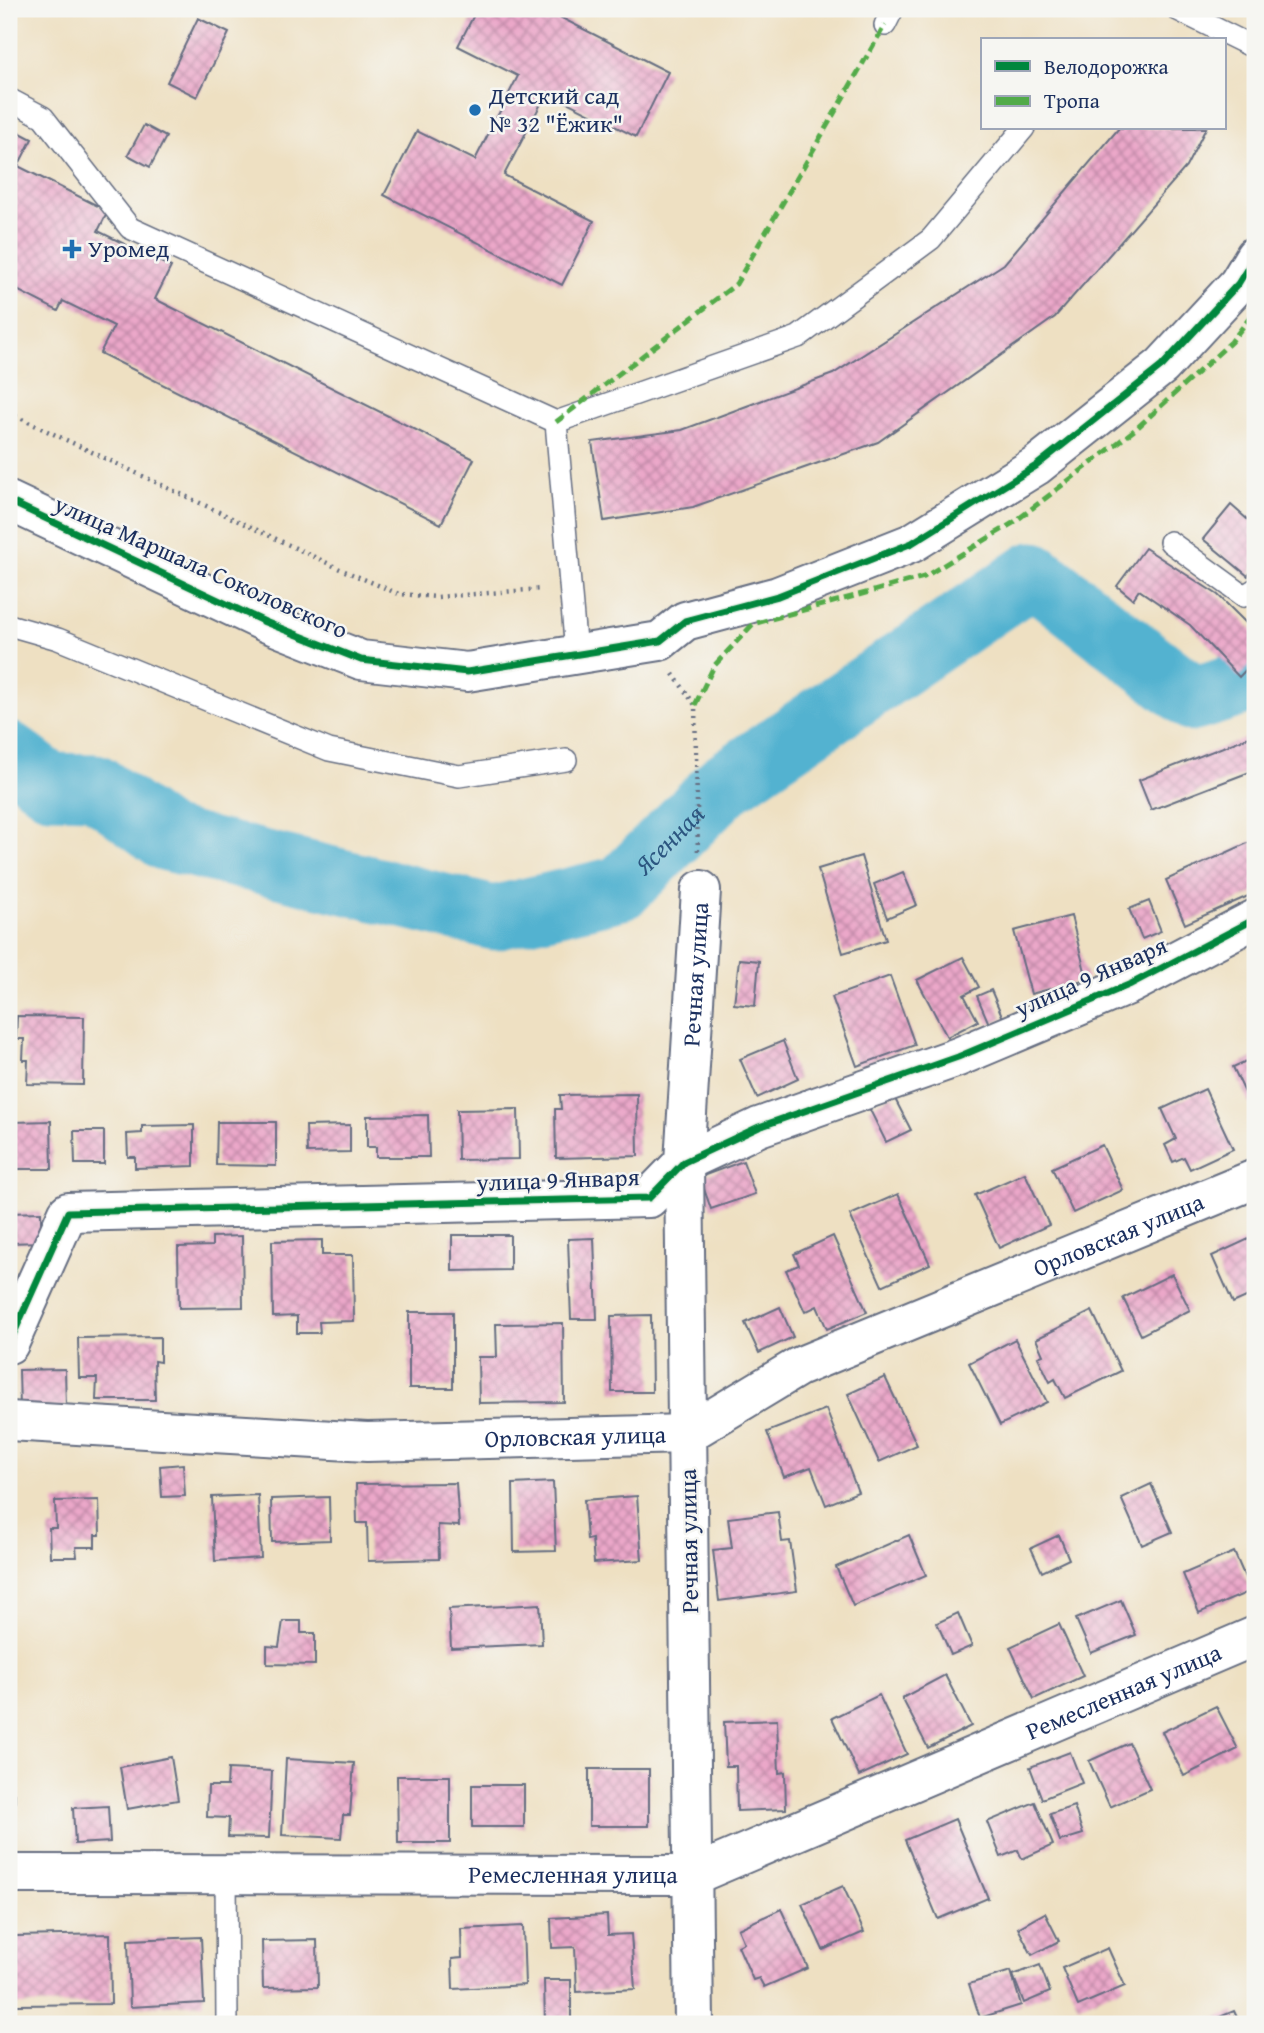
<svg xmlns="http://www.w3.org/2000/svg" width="1264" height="2033" font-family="'Gentium Book Plus',serif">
  <defs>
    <pattern id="building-cross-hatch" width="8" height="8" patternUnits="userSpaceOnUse" patternTransform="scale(1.75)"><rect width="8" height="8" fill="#eba7c9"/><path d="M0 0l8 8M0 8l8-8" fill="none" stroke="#be88a6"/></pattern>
  </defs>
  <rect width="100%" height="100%" fill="#f6f6f2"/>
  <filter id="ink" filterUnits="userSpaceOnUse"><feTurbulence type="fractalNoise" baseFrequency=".0143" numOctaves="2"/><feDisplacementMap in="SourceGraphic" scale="14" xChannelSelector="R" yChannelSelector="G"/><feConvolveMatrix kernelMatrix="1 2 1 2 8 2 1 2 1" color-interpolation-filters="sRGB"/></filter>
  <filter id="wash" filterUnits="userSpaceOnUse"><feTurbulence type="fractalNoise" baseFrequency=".00686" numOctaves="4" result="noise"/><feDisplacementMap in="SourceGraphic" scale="28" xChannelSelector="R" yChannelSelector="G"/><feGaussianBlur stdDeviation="1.57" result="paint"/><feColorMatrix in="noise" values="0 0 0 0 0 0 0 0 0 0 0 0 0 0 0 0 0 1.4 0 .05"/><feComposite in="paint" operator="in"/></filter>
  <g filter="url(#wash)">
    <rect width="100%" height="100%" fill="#eee0c2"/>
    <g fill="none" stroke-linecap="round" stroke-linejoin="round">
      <path stroke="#52b2d0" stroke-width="65" id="s1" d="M 9,754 L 50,785 L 95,786 L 167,839 L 494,918 L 621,888 L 725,784 L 1033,574 L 1194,699 L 1255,680"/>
    </g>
    <g id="blocks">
      <g fill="url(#building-cross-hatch)">
        <path d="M 477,9 L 544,9 L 668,72 L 636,137 L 547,92 L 504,175 L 594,221 L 562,285 L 384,195 L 417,131 L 475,160 L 518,76 L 458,46 Z"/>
        <path d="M 198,18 L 229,33 L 197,97 L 167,82 Z"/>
        <path d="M 144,125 L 166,137 L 150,167 L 128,155 Z"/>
        <path d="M 9,127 L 32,139 L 18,166 L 108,211 L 98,231 L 171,267 L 155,299 L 474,459 L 441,524 L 100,353 L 114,326 L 63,301 L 58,311 L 9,286 Z"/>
        <path d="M 1119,128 L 1206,128 L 1186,167 L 1055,317 L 878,442 L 693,507 L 604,521 L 592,442 L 682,430 L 833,374 L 1004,264 Z"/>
        <path d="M 1231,505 L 1248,520 L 1255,510 L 1255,566 L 1248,576 L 1203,539 Z"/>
        <path d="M 1145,548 L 1218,595 L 1255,632 L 1255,660 L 1239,677 L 1190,625 L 1139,590 L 1133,599 L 1117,586 Z"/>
        <path d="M 1251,736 L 1255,748 L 1255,770 L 1151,810 L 1139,780 Z"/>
        <path d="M 1252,841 L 1255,848 L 1255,893 L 1185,924 L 1166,880 Z"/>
        <path d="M 861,856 L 886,940 L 843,953 L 818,869 Z"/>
        <path d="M 903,872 L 917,905 L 887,918 L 874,884 Z"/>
        <path d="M 1149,901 L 1161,931 L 1142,939 L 1129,909 Z"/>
        <path d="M 1071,916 L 1087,979 L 1031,994 L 1014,931 Z"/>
        <path d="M 963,957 L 979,987 L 964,995 L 978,1021 L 947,1037 L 917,980 Z"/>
        <path d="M 739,959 L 759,961 L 755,1006 L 734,1004 Z"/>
        <path d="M 890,976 L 915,1045 L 857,1066 L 832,997 Z"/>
        <path d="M 991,990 L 1003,1018 L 989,1024 L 977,996 Z"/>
        <path d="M 17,1016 L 84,1017 L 83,1085 L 27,1084 L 28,1060 L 23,1060 L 24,1039 L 16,1039 Z"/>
        <path d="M 783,1041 L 798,1079 L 757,1098 L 740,1059 Z"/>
        <path d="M 1255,1057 L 1255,1114 L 1233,1067 Z"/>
        <path d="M 1205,1089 L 1233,1149 L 1190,1169 L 1184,1157 L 1173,1162 L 1165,1145 L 1176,1139 L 1162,1109 Z"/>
        <path d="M 637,1094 L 638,1156 L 556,1158 L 555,1109 L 561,1109 L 560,1095 Z"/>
        <path d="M 893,1095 L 911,1130 L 886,1142 L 869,1108 Z"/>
        <path d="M 9,1101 L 13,1101 L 13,1122 L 51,1121 L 52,1169 L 9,1169 Z"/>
        <path d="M 518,1109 L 519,1159 L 458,1160 L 457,1110 Z"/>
        <path d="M 428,1115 L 429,1157 L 376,1157 L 376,1147 L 367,1147 L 367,1116 Z"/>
        <path d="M 217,1122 L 276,1122 L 276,1166 L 216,1165 Z"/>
        <path d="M 194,1125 L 194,1166 L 135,1168 L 135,1157 L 128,1157 L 127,1134 L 142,1133 L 142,1126 Z"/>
        <path d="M 350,1125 L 350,1152 L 307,1153 L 306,1126 Z"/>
        <path d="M 74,1131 L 104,1131 L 104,1164 L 75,1164 Z"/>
        <path d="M 1102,1145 L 1123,1190 L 1073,1213 L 1052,1168 Z"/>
        <path d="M 743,1161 L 755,1194 L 711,1209 L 700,1177 Z"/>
        <path d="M 1025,1173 L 1049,1225 L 999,1248 L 975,1195 Z"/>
        <path d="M 898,1194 L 930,1264 L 882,1286 L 850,1215 Z"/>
        <path d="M 41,1212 L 41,1242 L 9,1243 L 9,1213 Z"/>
        <path d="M 452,1235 L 510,1235 L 510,1270 L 452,1271 Z"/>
        <path d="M 242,1236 L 243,1307 L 179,1308 L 178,1247 L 212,1246 L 212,1237 Z"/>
        <path d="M 833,1236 L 867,1312 L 827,1329 L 817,1306 L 805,1312 L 786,1270 L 799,1265 L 794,1254 Z"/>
        <path d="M 1253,1237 L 1255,1293 L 1233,1303 L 1212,1256 Z"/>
        <path d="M 594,1238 L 597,1319 L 571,1319 L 568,1239 Z"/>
        <path d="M 322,1240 L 322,1255 L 353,1255 L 354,1321 L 319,1322 L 320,1333 L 297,1333 L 297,1316 L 273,1317 L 272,1241 Z"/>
        <path d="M 1172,1274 L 1190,1310 L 1141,1335 L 1123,1298 Z"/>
        <path d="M 780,1307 L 793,1337 L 759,1353 L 745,1323 Z"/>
        <path d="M 1092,1311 L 1121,1371 L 1065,1398 L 1055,1379 L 1050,1382 L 1038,1357 L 1043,1355 L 1036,1339 Z"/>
        <rect x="409" y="1312" width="44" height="76"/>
        <path d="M 651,1315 L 652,1392 L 612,1392 L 611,1316 Z"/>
        <path d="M 563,1323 L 564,1402 L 479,1403 L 478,1357 L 497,1357 L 496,1324 Z"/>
        <path d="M 160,1337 L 160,1362 L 154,1361 L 155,1400 L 96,1400 L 97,1378 L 79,1378 L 78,1338 Z"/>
        <path d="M 1015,1339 L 1047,1402 L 1000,1425 L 969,1363 Z"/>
        <path d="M 65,1369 L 66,1407 L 20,1408 L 19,1370 Z"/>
        <path d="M 885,1377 L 917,1445 L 879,1462 L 848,1394 Z"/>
        <path d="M 826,1409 L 858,1492 L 826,1505 L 811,1467 L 784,1477 L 767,1432 Z"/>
        <path d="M 183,1464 L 185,1496 L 162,1497 L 160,1466 Z"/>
        <path d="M 553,1482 L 556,1551 L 514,1552 L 513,1484 Z"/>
        <path d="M 456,1483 L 459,1526 L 438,1525 L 439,1559 L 368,1561 L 367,1523 L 357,1523 L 356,1484 Z"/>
        <path d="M 1151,1484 L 1172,1532 L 1142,1545 L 1121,1498 Z"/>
        <path d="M 258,1495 L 261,1558 L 215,1561 L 212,1497 Z"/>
        <path d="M 637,1496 L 642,1560 L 594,1563 L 592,1539 L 587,1540 L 584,1500 Z"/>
        <path d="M 329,1497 L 330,1540 L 272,1542 L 271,1499 Z"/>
        <path d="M 99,1500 L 100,1535 L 95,1535 L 95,1547 L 76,1547 L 77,1557 L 50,1557 L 49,1528 L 56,1528 L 55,1501 Z"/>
        <path d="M 778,1512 L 782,1542 L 790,1541 L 797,1591 L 719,1601 L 713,1550 L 732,1548 L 728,1518 Z"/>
        <path d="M 909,1535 L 926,1575 L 853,1606 L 836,1567 Z"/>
        <path d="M 1059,1535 L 1069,1559 L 1042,1572 L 1031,1548 Z"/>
        <path d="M 1234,1552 L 1251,1591 L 1199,1613 L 1183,1574 Z"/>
        <path d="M 1121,1600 L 1136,1635 L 1091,1653 L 1076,1619 Z"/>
        <path d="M 540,1604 L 542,1644 L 451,1648 L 449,1609 Z"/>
        <path d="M 958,1613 L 972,1646 L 951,1655 L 937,1623 Z"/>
        <path d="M 283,1621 L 301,1621 L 301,1633 L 315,1633 L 315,1665 L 267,1664 L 267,1646 L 279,1647 Z"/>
        <path d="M 1059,1624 L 1083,1676 L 1034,1699 L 1010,1647 Z"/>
        <path d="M 945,1675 L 971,1726 L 928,1748 L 902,1698 Z"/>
        <path d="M 879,1695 L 907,1754 L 859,1776 L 832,1718 Z"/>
        <path d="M 1216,1706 L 1238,1749 L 1184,1776 L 1162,1732 Z"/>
        <path d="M 777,1720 L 779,1773 L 785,1772 L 786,1809 L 737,1811 L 736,1766 L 726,1766 L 724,1722 Z"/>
        <path d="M 1129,1743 L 1150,1789 L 1110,1807 L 1089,1761 Z"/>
        <path d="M 1070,1752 L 1082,1783 L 1042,1799 L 1030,1767 Z"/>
        <path d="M 171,1757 L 178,1800 L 127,1809 L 120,1767 Z"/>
        <path d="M 286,1759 L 354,1763 L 350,1815 L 343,1815 L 341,1838 L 282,1835 Z"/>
        <path d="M 228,1769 L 272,1771 L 269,1838 L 228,1837 L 229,1818 L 207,1817 L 208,1786 L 227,1786 Z"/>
        <rect x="589" y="1769" width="60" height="57"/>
        <path d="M 397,1776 L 450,1776 L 450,1843 L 398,1843 Z"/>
        <rect x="472" y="1785" width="52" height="42"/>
        <path d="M 9,1794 L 15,1794 L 13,1843 L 9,1843 Z"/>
        <path d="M 1035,1802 L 1053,1845 L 1022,1859 L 1018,1850 L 1001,1857 L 987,1822 Z"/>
        <path d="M 108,1806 L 110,1842 L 75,1844 L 73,1808 Z"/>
        <path d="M 1074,1806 L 1083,1834 L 1060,1841 L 1050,1814 Z"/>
        <path d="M 955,1819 L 988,1898 L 938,1919 L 905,1840 Z"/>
        <path d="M 843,1886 L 864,1932 L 823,1950 L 802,1904 Z"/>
        <path d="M 781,1909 L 808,1968 L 764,1987 L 759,1978 L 753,1980 L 738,1946 L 744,1943 L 738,1929 Z"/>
        <path d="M 1045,1913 L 1059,1941 L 1032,1955 L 1018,1928 Z"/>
        <path d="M 607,1915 L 608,1935 L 631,1934 L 635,1989 L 577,1992 L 575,1947 L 552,1948 L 551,1918 Z"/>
        <path d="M 523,1926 L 525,1985 L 453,1989 L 452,1959 L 462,1958 L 461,1929 Z"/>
        <path d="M 110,1934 L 111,2004 L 16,2005 L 15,1936 Z"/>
        <path d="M 201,1937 L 204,2003 L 130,2007 L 128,1940 Z"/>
        <path d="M 317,1940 L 318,1987 L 263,1988 L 262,1941 Z"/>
        <path d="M 1108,1948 L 1125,1986 L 1078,2006 L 1062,1968 Z"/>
        <path d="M 1040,1965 L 1050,1992 L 1024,2003 L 1013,1975 Z"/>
        <path d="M 1011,1971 L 1021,2005 L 980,2018 L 969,1984 Z"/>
        <path d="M 544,1980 L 571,1980 L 571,2024 L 545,2024 Z"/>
        <path d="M 1234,2011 L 1240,2024 L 1203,2024 Z"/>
      </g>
    </g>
  </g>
  <g filter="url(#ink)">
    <use href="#blocks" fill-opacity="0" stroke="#656d81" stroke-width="2"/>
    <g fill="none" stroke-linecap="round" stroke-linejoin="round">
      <g stroke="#656d81" stroke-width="24">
        <g id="service">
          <path d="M 1176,9 L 1255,48"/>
          <path d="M 885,25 L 893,9"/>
          <path d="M 9,99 L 43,117 L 130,228 L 556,422 L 798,337 L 931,239 L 1024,128"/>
          <path d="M 556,422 L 576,653"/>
          <path d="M 1170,542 L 1244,596 L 1255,589"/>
          <path d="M 9,625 L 58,639 L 329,750 L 459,776 L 566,760"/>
          <path d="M 226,1874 L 227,2024"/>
        </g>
      </g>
      <g stroke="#656d81" stroke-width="42">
        <g id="minor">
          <path d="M 9,501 L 265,622 L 361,660 L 467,672 L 660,641 L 685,621 L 778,596 L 912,543 L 1036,466 L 1162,366 L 1238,284 L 1255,256"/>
          <path d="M 9,1344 L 68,1212 L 649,1198 L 684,1162 L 759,1127 L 958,1057 L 1131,984 L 1255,919"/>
          <path id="s2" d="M 9,1421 L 367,1442 L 687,1434 L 798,1367 L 1255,1179"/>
          <path id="s3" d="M 9,1874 L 694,1875 L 1255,1636"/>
          <path id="s4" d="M 694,2024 L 684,1162 L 701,890"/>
        </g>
      </g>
      <g stroke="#656d81" stroke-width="4.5" stroke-dasharray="2 5" stroke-linecap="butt">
        <path d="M 9,413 L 340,569 L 399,594 L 437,597 L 541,589"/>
        <path d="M 673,674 L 695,705 L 698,854"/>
      </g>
      <use href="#service" stroke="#fff" stroke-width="21"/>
      <use href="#minor" stroke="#fff" stroke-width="38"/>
      <g stroke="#52ab49" stroke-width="5" stroke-dasharray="10 5" stroke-linecap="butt">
        <path d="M 556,422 L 736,284 L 885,25"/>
        <path d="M 695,705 L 714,666 L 753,624 L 924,577 L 1013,523 L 1137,428 L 1231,342 L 1255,311"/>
      </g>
      <g stroke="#f6f6f2" stroke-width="11">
        <g id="cycleway">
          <path d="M 9,501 L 265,622 L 361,660 L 467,672 L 660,641 L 685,621 L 778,596 L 912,543 L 1036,466 L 1162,366 L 1238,284 L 1255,256"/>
          <path d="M 9,1344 L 68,1212 L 649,1198 L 684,1162 L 759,1127 L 958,1057 L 1131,984 L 1255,919"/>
        </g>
      </g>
      <use href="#cycleway" stroke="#00873e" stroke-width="7"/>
    </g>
  </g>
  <g fill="#1f6fb2" stroke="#f6f6f2" stroke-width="2.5">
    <circle cx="475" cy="110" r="7"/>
    <path d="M68.5 238.5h7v7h7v7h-7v7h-7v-7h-7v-7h7z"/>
  </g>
  <g text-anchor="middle" stroke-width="5" stroke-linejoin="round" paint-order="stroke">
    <g font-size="24" fill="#1b2f5e" stroke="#f6f6f2" text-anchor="start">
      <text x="489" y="104">Детский сад<tspan x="489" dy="28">№ 32 "Ёжик"</tspan></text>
      <text x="88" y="257">Уромед</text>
    </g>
    <g font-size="24" fill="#1b2f5e" stroke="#f6f6f2">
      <text transform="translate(201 567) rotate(24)" y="8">улица Маршала Соколовского</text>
      <text dy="8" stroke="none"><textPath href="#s4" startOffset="1050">Речная улица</textPath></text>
      <text transform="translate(1091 977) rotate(-24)" y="8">улица 9 Января</text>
      <text transform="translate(558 1180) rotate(-2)" y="8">улица 9 Января</text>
      <text dy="8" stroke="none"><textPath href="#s2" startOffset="1155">Орловская улица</textPath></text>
      <text dy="8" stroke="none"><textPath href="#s2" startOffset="567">Орловская улица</textPath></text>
      <text transform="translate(689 1541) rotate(-91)" y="8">Речная улица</text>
      <text dy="8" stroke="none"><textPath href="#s3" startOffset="1152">Ремесленная улица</textPath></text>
      <text dy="8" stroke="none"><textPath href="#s3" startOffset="564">Ремесленная улица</textPath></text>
    </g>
    <g font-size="26" font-style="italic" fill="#2c5680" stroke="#f6f6f2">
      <text dy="9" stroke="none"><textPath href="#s1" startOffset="721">Ясенная</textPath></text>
    </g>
  </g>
  <rect width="1264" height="2033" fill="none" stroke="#f6f6f2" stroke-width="35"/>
  <rect x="981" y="38" width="245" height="91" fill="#f6f6f2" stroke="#9ea6b7" stroke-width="2"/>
  <rect x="995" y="61" width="35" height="10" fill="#00873e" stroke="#9ea6b7" stroke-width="2"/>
  <text x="1044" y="74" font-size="21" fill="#1b2f5e">Велодорожка</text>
  <rect x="995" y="96" width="35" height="10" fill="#52ab49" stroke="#9ea6b7" stroke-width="2"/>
  <text x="1044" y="108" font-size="21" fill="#1b2f5e">Тропа</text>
</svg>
